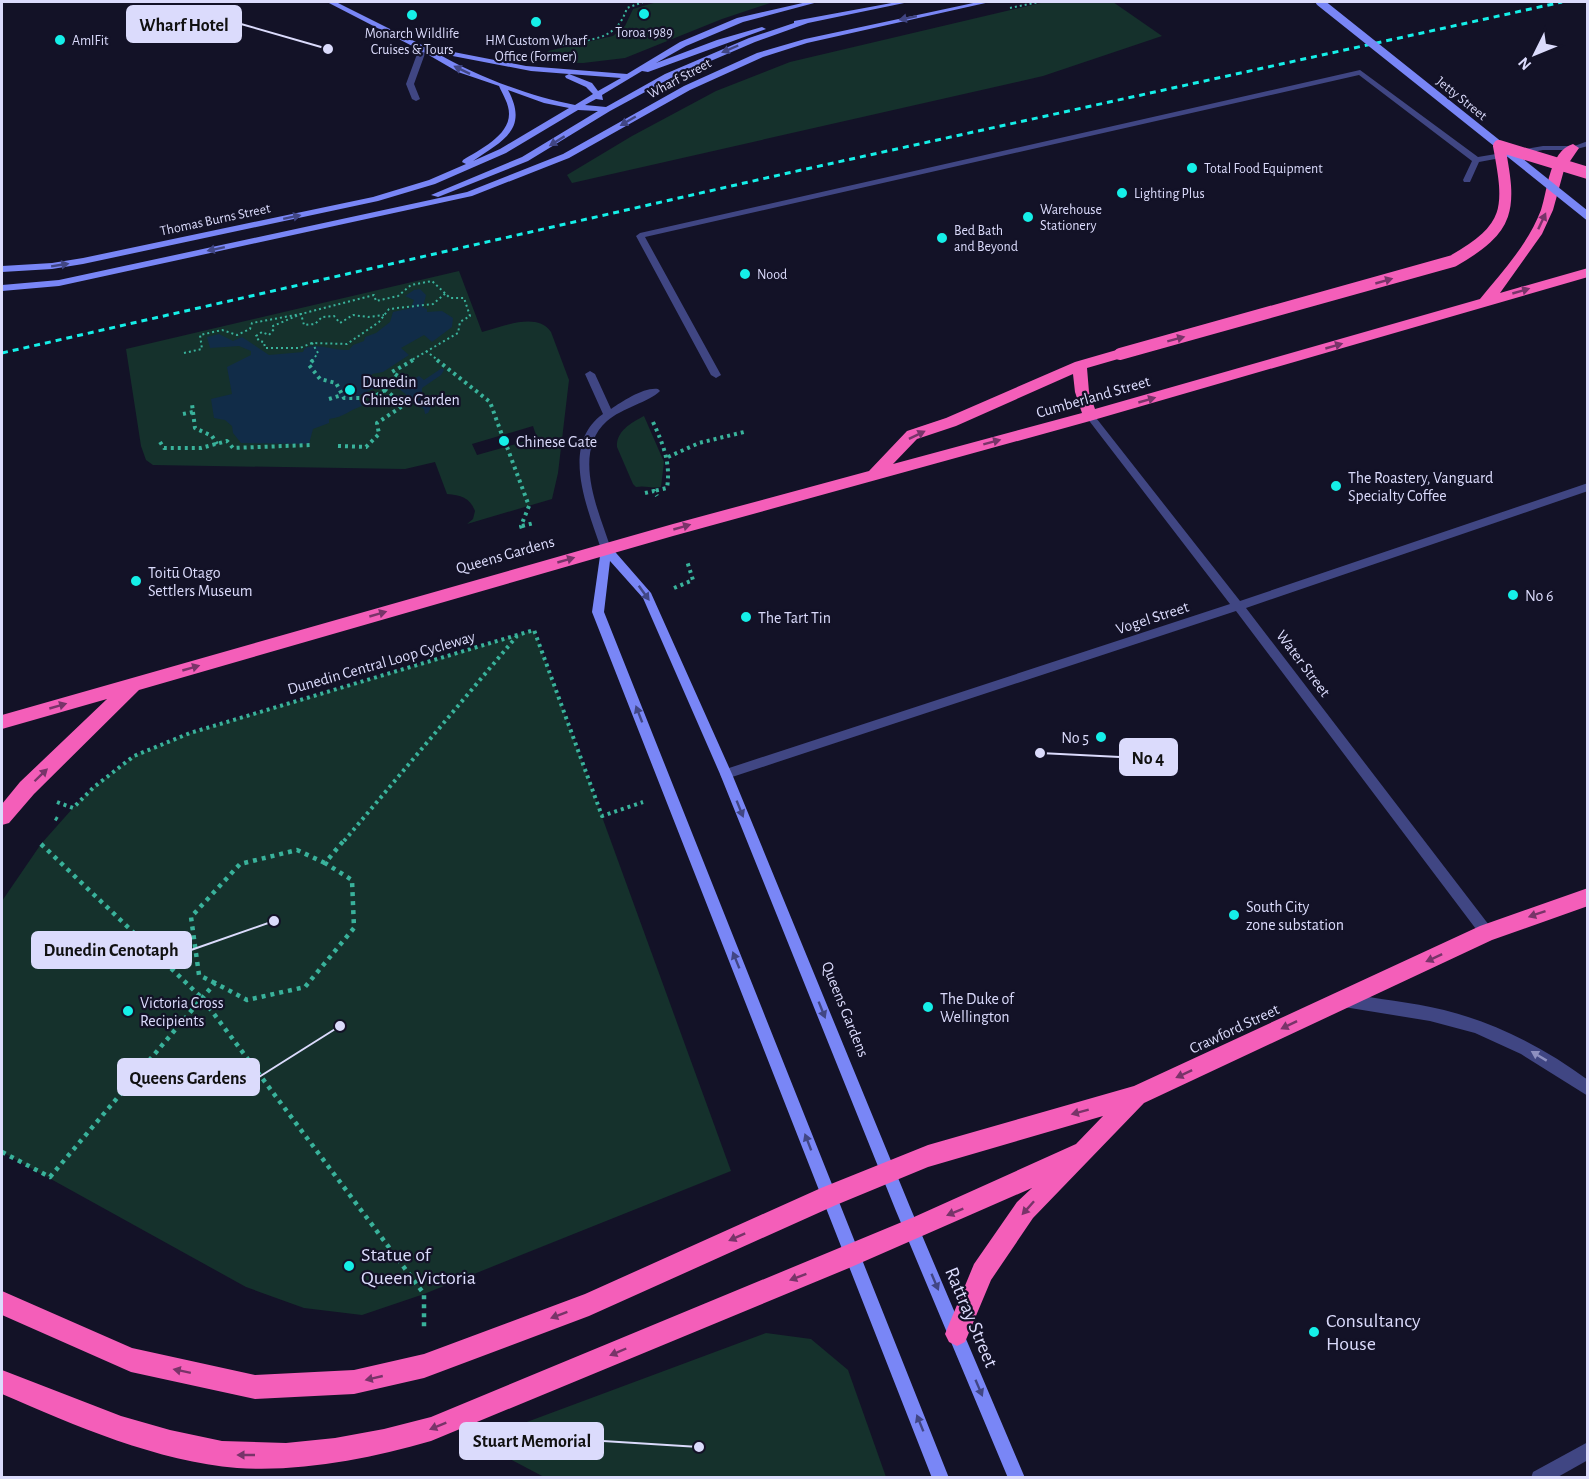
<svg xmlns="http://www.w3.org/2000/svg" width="1589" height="1479" font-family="'Alegreya Sans',sans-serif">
  <rect width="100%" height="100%" fill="#131227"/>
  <g fill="#15312c" fill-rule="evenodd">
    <path d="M 657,2 L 773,2 L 722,19 L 625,58 L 583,63 L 541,62 L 548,51 L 613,36 L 625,26 L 633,9 Z"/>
    <path d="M 1045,2 L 1113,2 L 1162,36 L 1043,76 L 572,183 L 567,175 L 632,136 L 716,91 L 790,62 Z"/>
    <path d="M 459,271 L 482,332 C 502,327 537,311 551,332 L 569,380 L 558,473 L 552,499 L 467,524 L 473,519 L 475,511 C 470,498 461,495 447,494 L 435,462 L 405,469 L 153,465 L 146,460 L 141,446 L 126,349 ZM 533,426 L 537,438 L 477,455 L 472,444 Z"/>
    <path d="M 644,416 L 664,462 L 661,487 C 652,489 646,485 636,487 L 633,484 L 617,447 C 616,431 631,423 644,416 Z"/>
    <path d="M 534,630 L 731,1171 L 424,1294 L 362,1315 L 304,1308 L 246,1287 L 2,1152 L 2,901 L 41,844 L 73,808 L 94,787 L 134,756 L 190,733 Z"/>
    <path d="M 766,1333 L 811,1339 L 848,1370 L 886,1477 L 544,1477 L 476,1441 Z"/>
  </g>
  <g fill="#112c48">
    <path d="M 420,289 L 426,295 L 423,307 L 427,309 L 427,312 L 442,311 L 453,318 L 452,327 L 432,342 L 424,335 L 401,348 L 409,355 L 383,372 L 372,374 L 371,377 L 383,384 L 360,395 L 359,400 L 362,406 C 349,410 345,417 329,419 L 329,423 L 313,429 L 309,444 L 241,443 L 233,433 L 232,426 L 225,420 L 214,418 L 211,399 L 232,394 L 227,367 L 251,355 L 251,351 L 239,346 L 210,348 L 207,337 L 219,334 L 233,341 L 242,337 L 269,355 L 303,352 L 305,348 C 320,343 333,351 349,350 L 353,345 L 364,341 L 365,337 L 376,333 L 390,322 L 393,312 L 411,308 L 414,300 L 405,296 L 414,290 Z"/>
    <path d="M 442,368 L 444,370 L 441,375 L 422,388 L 422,395 L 432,405 L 428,413 L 425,414 L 424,409 L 398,388 L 419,376 L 424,380 Z"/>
  </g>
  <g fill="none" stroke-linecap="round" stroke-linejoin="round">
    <g stroke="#39b29b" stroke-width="2" stroke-dasharray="2 3" stroke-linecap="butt">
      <path d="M 1010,8 L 1039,2"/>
      <path d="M 563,45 C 594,38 616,41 627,8 L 643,2"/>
      <path d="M 312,343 L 300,348 L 265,348 L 264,342 L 259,341 L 256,336 L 262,332 L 269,335 L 274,329 L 273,326 L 301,314 L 304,325 L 315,324 L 322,317 L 334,316 L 340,323 L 353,315 L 368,317 L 384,315"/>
      <path d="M 426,351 L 439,361"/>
      <path d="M 184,353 L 202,349 L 200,335 L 222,330 L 237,335 L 250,329 L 252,323 L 301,314 L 374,295 L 376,301 L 398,296 L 411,285 L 432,281 L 450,298 L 464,298 L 470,316 L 460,322 L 458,333 L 410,361"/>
      <path d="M 312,361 L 318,353 L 312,343 L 347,344 L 379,322 L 389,309 L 433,304 L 446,293"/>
    </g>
    <g stroke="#39b29b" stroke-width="4" stroke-dasharray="3 4" stroke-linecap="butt">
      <path d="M 313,360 L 309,365 L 320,379 L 336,383 L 344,398 L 372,398 L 385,390"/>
      <path d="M 437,360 L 490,402 L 502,435"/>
      <path d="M 329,399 L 342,395"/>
      <path d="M 193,412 L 195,428 L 212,436 L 217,444"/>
      <path d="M 183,414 L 193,412 L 192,404"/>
      <path d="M 653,422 C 663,444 671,463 667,488 L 654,491"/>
      <path d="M 160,442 L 164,448 L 201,448 L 227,441 L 233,448 L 310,445"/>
      <path d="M 338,446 L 366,447 L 379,434 L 377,423 L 404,405 L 384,389 L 401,378 L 392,372 L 413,360"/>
      <path d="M 507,447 L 529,506 L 521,526 L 523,532"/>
      <path d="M 668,457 L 699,443 L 744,432"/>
      <path d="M 645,493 L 654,491 L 657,496"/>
      <path d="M 522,526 L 534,523"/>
      <path d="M 674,588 L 693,580 L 687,561"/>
      <path d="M 57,802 L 73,808 L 94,787 L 134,756 L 190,733 L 534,630 L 602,816 L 643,802"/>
      <path d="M 55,818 L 60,821"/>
      <path d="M 344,841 L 517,636"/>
    </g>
    <g stroke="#39b29b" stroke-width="4.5" stroke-dasharray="4 5" stroke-linecap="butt">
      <path d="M 41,844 L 202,998 L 424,1294 L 424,1330"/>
      <path d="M 215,983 L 199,975 L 191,917 L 240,864 L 297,850 L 325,863"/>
      <path d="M 2,1152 L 50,1177 L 215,983 L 247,1000 L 305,987 L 354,928 L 352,880 L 325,863 L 345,839"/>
    </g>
    <g fill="#404683" fill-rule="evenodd">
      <path d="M 420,46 L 427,48 L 414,84 L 420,99 L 416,101 L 412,99 L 406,84 Z"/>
      <path d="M 1360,70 L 1478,157 L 1543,146 L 1573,146 L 1577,148 L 1573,150 L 1543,150 L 1479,162 L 1470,182 L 1464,182 L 1463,180 L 1472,161 L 1359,75 L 645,237 L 721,375 L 716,378 L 711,375 L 636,236 L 640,233 Z"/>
      <path d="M 590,371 L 595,374 L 611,409 C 623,401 644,387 658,389 L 660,391 C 649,402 622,408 607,421 C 571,453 599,512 611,549 L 606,553 L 601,549 C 588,509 559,445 603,414 L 585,374 Z"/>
    </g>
    <g fill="#404683" fill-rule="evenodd">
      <path d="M 1588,141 L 1588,146 L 1573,150 L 1569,148 Z"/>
      <path d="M 1090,413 L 1093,414 L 1240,601 L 1588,483 L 1588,491 L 1246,608 L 1492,929 L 1494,933 L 1492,937 L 1487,939 L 1482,937 L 1236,611 L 726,779 L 722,778 L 720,774 L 722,770 L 726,769 L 1230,604 L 1087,418 L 1087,414 Z"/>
      <path d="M 1344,993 C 1377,999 1411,1002 1444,1010 C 1496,1023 1545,1048 1588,1080 L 1588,1096 L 1521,1054 L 1475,1033 L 1430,1021 L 1344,1007 L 1339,1005 L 1337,1000 L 1339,995 Z"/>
      <path d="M 1588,1442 L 1588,1460 L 1556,1478 L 1531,1478 L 1533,1472 Z"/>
    </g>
    <g fill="#7986f6" fill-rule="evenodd">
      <path d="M 327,2 L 336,2 L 430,49 L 433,48 L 526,66 L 627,74 L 680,42 L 737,18 L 807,2 L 818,2 L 743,22 L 686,46 L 656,63 L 717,40 L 762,27 L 766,29 L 648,72 L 642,71 L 602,95 L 603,100 L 596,99 L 585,105 L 606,107 L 665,74 L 749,38 L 794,23 L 794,21 L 897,2 L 909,2 L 808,23 L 755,42 L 671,78 L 610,111 L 528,161 L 438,197 L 431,195 L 522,157 L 598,111 L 578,110 L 506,153 L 435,184 L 378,201 L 83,264 L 52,269 L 2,272 L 2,266 L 52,263 L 83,258 L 373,197 L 429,180 L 466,164 L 462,162 L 463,160 C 479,150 509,136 509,114 C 509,104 503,95 499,86 L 458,72 L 420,50 ZM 437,53 L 531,71 L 569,74 L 565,76 L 566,78 L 586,87 L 593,94 L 575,105 C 531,97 476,76 437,53 ZM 569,74 L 621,78 L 598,91 L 592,83 ZM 508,90 L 544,103 L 569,108 L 500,149 L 473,161 C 503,141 529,129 508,90 Z"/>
      <path d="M 978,2 L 990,2 L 807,43 L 763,57 L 690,90 L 569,158 L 472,196 L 59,286 L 2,291 L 2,285 L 59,280 L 467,192 L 563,154 L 684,86 L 757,53 L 805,39 Z"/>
      <path d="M 606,545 L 610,546 L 651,593 L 732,774 L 910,1207 L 1025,1478 L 1008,1478 L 896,1211 L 720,774 L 643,598 L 610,561 L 604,612 L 949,1478 L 932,1478 L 592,612 L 601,549 Z"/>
    </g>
    <g fill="#f45eb9" fill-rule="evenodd">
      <path d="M 1573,144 L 1579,148 L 1564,170 L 1553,210 L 1542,234 L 1500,293 L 1588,268 L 1588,277 L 1090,421 L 673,536 L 139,690 L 34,794 L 9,823 L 2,825 L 2,804 L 20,782 L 107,699 L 2,729 L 2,715 L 673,524 L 869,471 L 907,431 L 946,418 L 1075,362 L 1120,349 L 1127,354 L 1125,357 L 1087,368 L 1089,392 L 1095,409 L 1480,299 C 1503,271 1528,244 1541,210 C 1548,190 1549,151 1573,144 ZM 1073,374 L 1075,392 L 1082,413 L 893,464 L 917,439 L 956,426 Z"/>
      <path d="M 1588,888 L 1588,906 L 1492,940 L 1144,1103 L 1033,1218 L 991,1280 L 965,1342 L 957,1346 L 949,1342 L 945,1334 L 974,1264 L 1017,1202 L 1032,1188 L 849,1268 L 431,1441 C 368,1459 303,1472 237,1468 C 159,1462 73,1425 2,1394 L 2,1370 L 121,1416 L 170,1430 L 222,1441 L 286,1443 L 335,1438 L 384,1429 L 431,1417 L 914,1217 L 1076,1144 L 1103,1116 L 928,1167 L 836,1205 L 589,1316 L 424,1378 L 354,1394 L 255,1399 L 131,1372 L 2,1315 L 2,1291 L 132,1348 L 255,1375 L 354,1370 L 424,1354 L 585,1294 L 821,1188 L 928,1145 L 1134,1086 L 1480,926 Z"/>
    </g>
    <path stroke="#15efe8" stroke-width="3" stroke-dasharray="6 5" stroke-linecap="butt" d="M 2,353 L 788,173 L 1562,2"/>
    <path stroke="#7986f6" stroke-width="8" d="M 1320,2 L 1588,216"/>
    <path stroke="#f45eb9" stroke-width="12" d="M 1120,354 L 1453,261 C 1511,228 1511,209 1499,146 L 1588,173"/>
  </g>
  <defs><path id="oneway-solid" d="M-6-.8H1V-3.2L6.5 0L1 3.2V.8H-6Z" transform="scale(1.5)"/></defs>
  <g fill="#414684">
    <use href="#oneway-solid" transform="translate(908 18) rotate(168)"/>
    <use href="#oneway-solid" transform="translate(730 49) rotate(157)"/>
    <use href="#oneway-solid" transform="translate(462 70) rotate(-154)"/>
    <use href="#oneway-solid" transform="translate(628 121) rotate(150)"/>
    <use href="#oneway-solid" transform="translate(557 141) rotate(148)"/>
    <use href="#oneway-solid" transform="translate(292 217) rotate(-12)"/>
    <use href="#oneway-solid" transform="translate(216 249) rotate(168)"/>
    <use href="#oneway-solid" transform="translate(60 265) rotate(-9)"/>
    <use href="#oneway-solid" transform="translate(644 593) rotate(54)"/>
    <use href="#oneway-solid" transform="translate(639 714) rotate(-111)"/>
    <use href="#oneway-solid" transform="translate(740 809) rotate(68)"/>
    <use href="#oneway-solid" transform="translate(736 960) rotate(-112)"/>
    <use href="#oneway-solid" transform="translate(822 1010) rotate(68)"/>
    <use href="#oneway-solid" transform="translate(808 1142) rotate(-111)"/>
    <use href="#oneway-solid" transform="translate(935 1282) rotate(67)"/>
    <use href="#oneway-solid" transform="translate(979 1388) rotate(67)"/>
    <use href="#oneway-solid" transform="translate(920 1423) rotate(-112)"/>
  </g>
  <g fill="#783469">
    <use href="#oneway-solid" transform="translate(1542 221) rotate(-65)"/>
    <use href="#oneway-solid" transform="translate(1384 281) rotate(-16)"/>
    <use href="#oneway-solid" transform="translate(1521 291) rotate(-16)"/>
    <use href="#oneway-solid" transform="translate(1176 339) rotate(-15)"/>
    <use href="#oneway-solid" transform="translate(1334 346) rotate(-16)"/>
    <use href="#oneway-solid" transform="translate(1147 400) rotate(-16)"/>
    <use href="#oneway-solid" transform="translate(917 435) rotate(-26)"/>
    <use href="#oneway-solid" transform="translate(992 442) rotate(-15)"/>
    <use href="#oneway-solid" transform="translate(682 527) rotate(-16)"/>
    <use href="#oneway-solid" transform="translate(566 560) rotate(-16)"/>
    <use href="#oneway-solid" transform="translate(378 614) rotate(-16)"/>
    <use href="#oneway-solid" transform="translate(191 668) rotate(-16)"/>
    <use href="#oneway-solid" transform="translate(58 706) rotate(-16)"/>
    <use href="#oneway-solid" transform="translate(41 775) rotate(-44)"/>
    <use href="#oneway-solid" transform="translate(1537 914) rotate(161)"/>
    <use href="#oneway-solid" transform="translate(1434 958) rotate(155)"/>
    <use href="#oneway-solid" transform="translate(1289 1025) rotate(154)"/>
    <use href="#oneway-solid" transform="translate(1184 1074) rotate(155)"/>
    <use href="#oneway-solid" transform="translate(1080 1112) rotate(165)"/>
    <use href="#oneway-solid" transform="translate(1028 1208) rotate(132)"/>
    <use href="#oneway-solid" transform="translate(955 1212) rotate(158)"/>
    <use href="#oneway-solid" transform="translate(737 1237) rotate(156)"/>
    <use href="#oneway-solid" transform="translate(798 1277) rotate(159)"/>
    <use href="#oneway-solid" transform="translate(559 1315) rotate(159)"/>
    <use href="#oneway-solid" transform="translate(618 1352) rotate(157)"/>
    <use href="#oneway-solid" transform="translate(182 1371) rotate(-168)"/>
    <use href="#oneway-solid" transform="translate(374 1378) rotate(167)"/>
    <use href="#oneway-solid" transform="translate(438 1426) rotate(158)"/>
    <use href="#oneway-solid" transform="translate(246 1455) rotate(180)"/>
  </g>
  <use fill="#8e90c0" href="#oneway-solid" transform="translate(1539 1056) rotate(-149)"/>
  <g fill="#15efe8" stroke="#131227" stroke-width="2">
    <circle cx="644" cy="14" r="6"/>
    <circle cx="412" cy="15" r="6"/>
    <circle cx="536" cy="22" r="6"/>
    <circle cx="60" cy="40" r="6"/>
    <circle cx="1192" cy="168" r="6"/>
    <circle cx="1122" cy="193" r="6"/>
    <circle cx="1028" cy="217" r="6"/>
    <circle cx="942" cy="238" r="6"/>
    <circle cx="745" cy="274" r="6"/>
    <circle cx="350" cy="390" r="6"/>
    <circle cx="504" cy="441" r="6"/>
    <circle cx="1336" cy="486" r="6"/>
    <circle cx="136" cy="581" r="6"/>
    <circle cx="1513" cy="595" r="6"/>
    <circle cx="746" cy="617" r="6"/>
    <circle cx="1101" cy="737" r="6"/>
    <circle cx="1234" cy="915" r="6"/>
    <circle cx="928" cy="1007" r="6"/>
    <circle cx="128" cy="1011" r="6"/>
    <circle cx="349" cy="1266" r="6"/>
    <circle cx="1314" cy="1332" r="6"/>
  </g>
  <g text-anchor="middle" stroke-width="4.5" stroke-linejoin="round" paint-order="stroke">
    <g font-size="14" fill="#dbdbfc" stroke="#131227" text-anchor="start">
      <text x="644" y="37" text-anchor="middle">Toroa 1989</text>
      <text x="412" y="38" text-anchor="middle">Monarch Wildlife<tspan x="412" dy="16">Cruises &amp; Tours</tspan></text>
      <text x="72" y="45">AmIFit</text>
      <text x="536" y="45" text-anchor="middle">HM Custom Wharf<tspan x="536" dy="16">Office (Former)</tspan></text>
      <text x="1204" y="173">Total Food Equipment</text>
      <text x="1134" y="198">Lighting Plus</text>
      <text x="1040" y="214">Warehouse<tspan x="1040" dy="16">Stationery</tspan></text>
      <text x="954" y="235">Bed Bath<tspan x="954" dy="16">and Beyond</tspan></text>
      <text x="757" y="279">Nood</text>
    </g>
    <g font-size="14" fill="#dbdbfc" stroke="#131227">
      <text transform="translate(679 78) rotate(-28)" y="5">Wharf Street</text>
      <text transform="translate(1462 98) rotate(39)" y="5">Jetty Street</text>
      <text transform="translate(215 219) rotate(-12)" y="5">Thomas Burns Street</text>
    </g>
    <g font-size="16" fill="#dbdbfc" stroke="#131227" text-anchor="start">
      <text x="362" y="387">Dunedin<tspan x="362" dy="18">Chinese Garden</tspan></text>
      <text x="516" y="447">Chinese Gate</text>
      <text x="1348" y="483">The Roastery, Vanguard<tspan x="1348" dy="18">Specialty Coffee</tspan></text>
      <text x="148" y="578">Toitū Otago<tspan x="148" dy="18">Settlers Museum</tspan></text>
      <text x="1525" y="601">No 6</text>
      <text x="758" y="623">The Tart Tin</text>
      <text x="1089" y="743" text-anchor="end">No 5</text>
      <text x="1246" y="912">South City<tspan x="1246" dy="18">zone substation</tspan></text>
      <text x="940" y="1004">The Duke of<tspan x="940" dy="18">Wellington</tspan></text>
      <text x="140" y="1008">Victoria Cross<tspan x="140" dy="18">Recipients</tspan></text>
    </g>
    <g font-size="16" fill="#dbdbfc" stroke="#131227">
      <text transform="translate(1093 396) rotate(-16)" y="6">Cumberland Street</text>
      <text transform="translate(505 554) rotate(-16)" y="6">Queens Gardens</text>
      <text transform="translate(1152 617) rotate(-18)" y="6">Vogel Street</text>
      <text transform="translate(381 662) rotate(-16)" y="6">Dunedin Central Loop Cycleway</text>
      <text transform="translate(1304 663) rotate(53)" y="6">Water Street</text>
      <text transform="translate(846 1009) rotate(68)" y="6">Queens Gardens</text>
      <text transform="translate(1234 1028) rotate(-25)" y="6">Crawford Street</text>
    </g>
    <g font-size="20" fill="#dbdbfc" stroke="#131227" text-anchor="start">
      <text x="361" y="1261">Statue of<tspan x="361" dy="23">Queen Victoria</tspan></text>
      <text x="1326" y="1327">Consultancy<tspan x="1326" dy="23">House</tspan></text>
    </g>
    <g font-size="20" fill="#dbdbfc" stroke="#131227">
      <text transform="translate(972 1317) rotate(67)" y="7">Rattray Street</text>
    </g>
  </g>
  <path fill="none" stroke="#dbdbfc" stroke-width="2" d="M328 49L241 24M1040 753L1120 757M274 921L191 950M340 1026L259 1077M699 1447L603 1441"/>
  <g fill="#dbdbfc" stroke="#131227" stroke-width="2">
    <circle cx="328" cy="49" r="6"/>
    <circle cx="1040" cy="753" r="6"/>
    <circle cx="274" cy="921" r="6"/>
    <circle cx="340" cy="1026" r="6"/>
    <circle cx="699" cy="1447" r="6"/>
  </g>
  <g fill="#dbdbfc" stroke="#dbdbfc" stroke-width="2">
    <rect x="127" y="6" width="114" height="36" rx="6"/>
    <rect x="1120" y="739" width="57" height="36" rx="6"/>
    <rect x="32" y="932" width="159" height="36" rx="6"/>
    <rect x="118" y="1059" width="141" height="36" rx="6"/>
    <rect x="460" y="1423" width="143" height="36" rx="6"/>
  </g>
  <g font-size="18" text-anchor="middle" font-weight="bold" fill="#111">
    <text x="184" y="31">Wharf Hotel</text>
    <text x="1148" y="764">No 4</text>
    <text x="111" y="956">Dunedin Cenotaph</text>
    <text x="188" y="1084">Queens Gardens</text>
    <text x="532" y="1447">Stuart Memorial</text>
  </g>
  <rect width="1589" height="1479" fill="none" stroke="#dbdbfc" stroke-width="6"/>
  <g transform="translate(1535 54) rotate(227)" stroke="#131227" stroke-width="4.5" paint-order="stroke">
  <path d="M0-4.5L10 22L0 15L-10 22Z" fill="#dbdbfc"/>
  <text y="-9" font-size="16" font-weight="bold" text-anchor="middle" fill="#dbdbfc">N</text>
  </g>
</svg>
